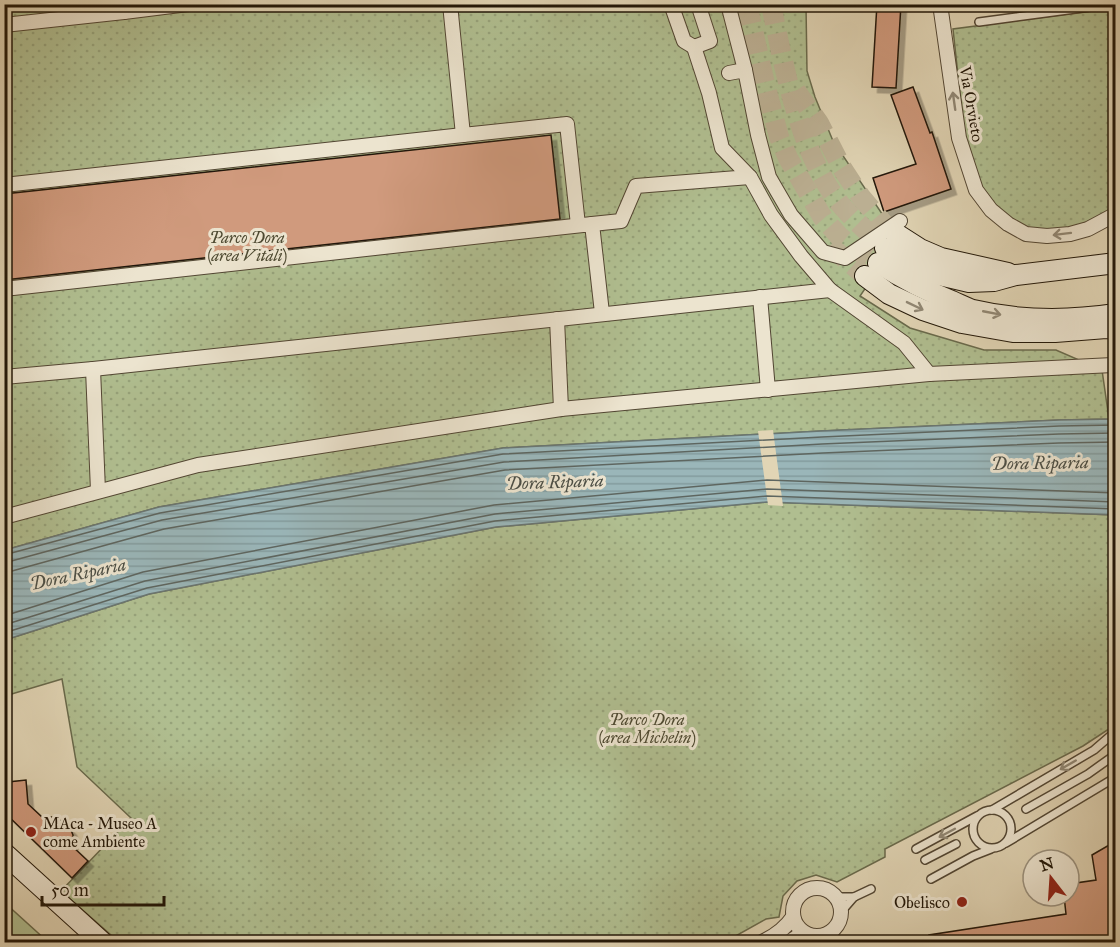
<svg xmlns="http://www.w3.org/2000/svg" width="1120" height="947" font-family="'IM FELL Great Primer',serif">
  <defs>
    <pattern id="grass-dots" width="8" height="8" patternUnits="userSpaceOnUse" patternTransform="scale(1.5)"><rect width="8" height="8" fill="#b0be90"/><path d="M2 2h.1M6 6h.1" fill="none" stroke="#97a37b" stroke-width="1.8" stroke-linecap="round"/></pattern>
    <pattern id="water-rules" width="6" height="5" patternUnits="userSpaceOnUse" patternTransform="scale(1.5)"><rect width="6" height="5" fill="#9ab6b9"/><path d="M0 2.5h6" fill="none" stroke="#849c9e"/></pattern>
    <filter id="shadow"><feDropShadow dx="5.5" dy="5.5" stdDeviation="0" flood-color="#0004"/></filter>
  </defs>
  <rect width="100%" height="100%" fill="#e1d5b5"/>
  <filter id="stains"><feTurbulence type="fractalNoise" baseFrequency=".00333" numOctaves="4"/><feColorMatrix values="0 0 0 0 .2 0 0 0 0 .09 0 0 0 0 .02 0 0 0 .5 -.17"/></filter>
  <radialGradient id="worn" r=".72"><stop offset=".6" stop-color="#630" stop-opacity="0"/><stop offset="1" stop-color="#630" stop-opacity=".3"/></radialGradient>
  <g fill="url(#grass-dots)" stroke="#696a4c" stroke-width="1.5">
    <path d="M 5,5 L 806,5 L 807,71 L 815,97 L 833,141 L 899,239 L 860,296 L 910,328 L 984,350 L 1056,350 L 1102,370 L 1109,419 L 1059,420 L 821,431 L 503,448 L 159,507 L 5,550 Z"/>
    <path d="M 1115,8 L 1115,209 L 1076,227 L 1047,231 L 1026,229 L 998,208 L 982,187 L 965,140 L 953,29 Z"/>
    <path d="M 767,502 L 1115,515 L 1115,725 L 1083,746 L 885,849 L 885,857 L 837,882 L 816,875 L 797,881 L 783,896 L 779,917 L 766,919 L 725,942 L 119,942 L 61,891 L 131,818 L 77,767 L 62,679 L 5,696 L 5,640 L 149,594 L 496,527 Z"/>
  </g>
  <path fill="#b0be90" stroke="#696a4c" stroke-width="1.5" d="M 4,903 L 5,903 L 48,942 L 5,942 Z"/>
  <path fill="url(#water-rules)" stroke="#6a7672" stroke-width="1.5" d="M 1115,419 L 1115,515 L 767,502 L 496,527 L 149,594 L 5,640 L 5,550 L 159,507 L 503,448 L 821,431 L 1059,420 Z"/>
  <path fill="#e1d5b5" d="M 773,430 L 783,506 L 768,505 L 758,431 Z"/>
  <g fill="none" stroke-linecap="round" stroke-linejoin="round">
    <g stroke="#5e6660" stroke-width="1.5">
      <path d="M 4,555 L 160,513 L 503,454 L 822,437 L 1059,426 L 1116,425"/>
      <path d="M 4,563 L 162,520 L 504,462 L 822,444 L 1059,434 L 1116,433"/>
      <path d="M 4,572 L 12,571 L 164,529 L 505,470 L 823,453 L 1059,443 L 1116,442"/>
      <path d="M 4,616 L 143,572 L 494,505 L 767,480 L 1116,493"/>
      <path d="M 4,625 L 145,581 L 495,514 L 767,489 L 1116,502"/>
      <path d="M 4,633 L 147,588 L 495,521 L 767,496 L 1116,509"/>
    </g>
  </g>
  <g fill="#d09a7d" stroke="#221708" stroke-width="1.5" filter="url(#shadow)">
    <path d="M 877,4 L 901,4 L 896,88 L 872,87 Z"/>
    <path d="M 913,87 L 930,133 L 932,132 L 951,189 L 884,212 L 873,178 L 916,164 L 891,95 Z"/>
    <path d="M 551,135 L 560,219 L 4,280 L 4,194 Z"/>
    <path d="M 26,780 L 28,804 L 42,817 L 54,817 L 59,819 L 71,830 L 73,835 L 72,846 L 88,861 L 72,878 L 4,812 L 4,802 L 10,796 L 8,782 Z"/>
    <path d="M 1116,841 L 1116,942 L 930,942 L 929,935 L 1066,914 L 1064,896 L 1069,896 L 1069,884 L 1096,880 L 1092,855 Z"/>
  </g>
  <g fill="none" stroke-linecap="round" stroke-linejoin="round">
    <g stroke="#bbaf92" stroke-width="20" stroke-dasharray="20 10" stroke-linecap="butt">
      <path d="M 747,4 L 765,84 L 779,137 L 788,158 L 823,218 L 839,236 L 856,250 L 878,263"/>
      <path d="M 771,4 C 784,67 800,156 842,206 C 855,221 870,234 885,248"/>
      <path d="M 796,91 L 819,123 L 842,168 L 861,197 L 883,223 L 895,233"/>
      <path d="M 830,246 L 865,276"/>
    </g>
    <g stroke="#524633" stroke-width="10">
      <g id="lane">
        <path d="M 979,22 L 1113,4"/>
        <path d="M 1026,809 L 1088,774 L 1116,754"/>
        <circle cx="992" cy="829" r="19"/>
        <path d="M 992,810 L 1094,750 L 1116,731"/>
        <path d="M 1006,843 L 1116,777"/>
        <path d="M 916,849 L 977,816"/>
        <path d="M 925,860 L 956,844"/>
        <path d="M 931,879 L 973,856 L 991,849"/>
        <path d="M 836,897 L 854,897"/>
        <path d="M 841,912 L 854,897 L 871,889"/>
      </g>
    </g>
    <g stroke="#524633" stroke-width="16">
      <g id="street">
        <path d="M 450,4 L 463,135 L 567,124 L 578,225"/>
        <path d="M 671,4 L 684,41 L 694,47"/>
        <path d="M 728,4 L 745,70"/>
        <path d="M 940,4 L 959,138 L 976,190 L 991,210 L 1008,224 L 1026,234 L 1047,236 L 1070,234 L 1088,229 L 1116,214"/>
        <path d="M 124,12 L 188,4"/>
        <path d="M 4,25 L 124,12 L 123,4"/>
        <path d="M 729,73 L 745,70 L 758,135 L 769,177 L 791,215 L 823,252 L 845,258 L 900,221"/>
        <path d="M 4,185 L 463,135"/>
        <path d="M 592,224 L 621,221 L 636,186 L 750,177"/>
        <path d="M 4,289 L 592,224 L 602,313"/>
        <path d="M 830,290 L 904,343 L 929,374"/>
        <path d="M 760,297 L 768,390"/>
        <path d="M 557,319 L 561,409"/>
        <path d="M 93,369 L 98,491"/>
        <path d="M 4,377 L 93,369 L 830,290 L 801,256 L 771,215 L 750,177 L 722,148 L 709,93 L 694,47 L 710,41 L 698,4"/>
        <path d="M 4,517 L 198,465 L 561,409 L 929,374 L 1113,365"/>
        <circle cx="817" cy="912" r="24"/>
        <path d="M 762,942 C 775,936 785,929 793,917"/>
        <path d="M 789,942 L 797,937 L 801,931"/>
      </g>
    </g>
    <g stroke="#221708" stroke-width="22">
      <g id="secondary">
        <path d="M 895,233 L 920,249 L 941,258 L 1008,273"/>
        <path d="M 885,248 L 907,263 L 935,274 L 969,282 L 994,281 L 1016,275 L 1116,263"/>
        <path d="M 878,263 C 902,278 926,291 952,301 C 959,304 966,308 973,310 C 1019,321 1069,321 1116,314"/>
        <path d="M 865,276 L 889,294 L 923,310 L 962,323 L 1013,332 L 1055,332 L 1106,328 L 1116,329"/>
        <path d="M 4,853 L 102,942"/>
      </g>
    </g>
    <use href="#lane" stroke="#ece4cf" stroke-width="7"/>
    <use href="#street" stroke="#ece4cf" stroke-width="14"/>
    <use href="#secondary" stroke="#ece4cf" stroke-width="20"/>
  </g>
  <defs><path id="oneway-shaft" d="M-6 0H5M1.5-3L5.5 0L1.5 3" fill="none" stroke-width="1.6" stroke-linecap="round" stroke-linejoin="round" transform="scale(1.5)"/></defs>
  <g stroke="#918875">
    <use href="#oneway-shaft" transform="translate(954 101) rotate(-98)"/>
    <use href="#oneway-shaft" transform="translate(1062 234) rotate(173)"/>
    <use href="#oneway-shaft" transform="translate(915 306) rotate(26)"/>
    <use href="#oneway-shaft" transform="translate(992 313) rotate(11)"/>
    <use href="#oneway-shaft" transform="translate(1068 765) rotate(150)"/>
    <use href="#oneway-shaft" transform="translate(947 833) rotate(152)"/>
  </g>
  <g fill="#8f2418" stroke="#ece4cf" stroke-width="2">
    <circle cx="31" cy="832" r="6"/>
    <circle cx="962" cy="902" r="6"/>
  </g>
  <g text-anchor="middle" stroke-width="6" stroke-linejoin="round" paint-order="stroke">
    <g font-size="16" fill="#221708" stroke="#ece4cf">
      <text transform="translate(972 104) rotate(80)" y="6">Via Orvieto</text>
    </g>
    <g font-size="16" font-style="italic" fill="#4d4931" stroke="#ece4cf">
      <text x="247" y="243">Parco Dora<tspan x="247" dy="18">(area Vitali)</tspan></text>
      <text x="647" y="725">Parco Dora<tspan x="647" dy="18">(area Michelin)</tspan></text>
    </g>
    <g font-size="16" fill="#221708" stroke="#ece4cf" text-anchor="start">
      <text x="43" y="829">MAca - Museo A<tspan x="43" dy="18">come Ambiente</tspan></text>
      <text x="950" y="908" text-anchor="end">Obelisco</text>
    </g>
    <g font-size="18" font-style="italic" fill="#4c4f46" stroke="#ece4cf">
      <text transform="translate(1040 463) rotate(-1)" y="6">Dora Riparia</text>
      <text transform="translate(555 482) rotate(-2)" y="6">Dora Riparia</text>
      <text transform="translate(78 574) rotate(-12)" y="6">Dora Riparia</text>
    </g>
  </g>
  <rect width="1120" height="947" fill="none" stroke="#e1d5b5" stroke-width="24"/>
  <rect x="6" y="6" width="1108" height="935" fill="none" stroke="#221708" stroke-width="3"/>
  <rect x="12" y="12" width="1096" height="923" fill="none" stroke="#221708" stroke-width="1.5"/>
  <g transform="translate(1051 878) rotate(343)"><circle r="28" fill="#ece4cf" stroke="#9b927f" stroke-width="1.5"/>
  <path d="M0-4.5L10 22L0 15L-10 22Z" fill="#8f2418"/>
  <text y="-9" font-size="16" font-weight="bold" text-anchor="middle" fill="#221708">N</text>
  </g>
  <path d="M42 896v9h122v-9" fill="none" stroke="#221708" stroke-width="3"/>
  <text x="51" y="896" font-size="18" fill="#221708" stroke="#ece4cf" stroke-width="4.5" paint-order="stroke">50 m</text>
  <rect width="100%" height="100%" filter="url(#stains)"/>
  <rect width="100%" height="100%" fill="url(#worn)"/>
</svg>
